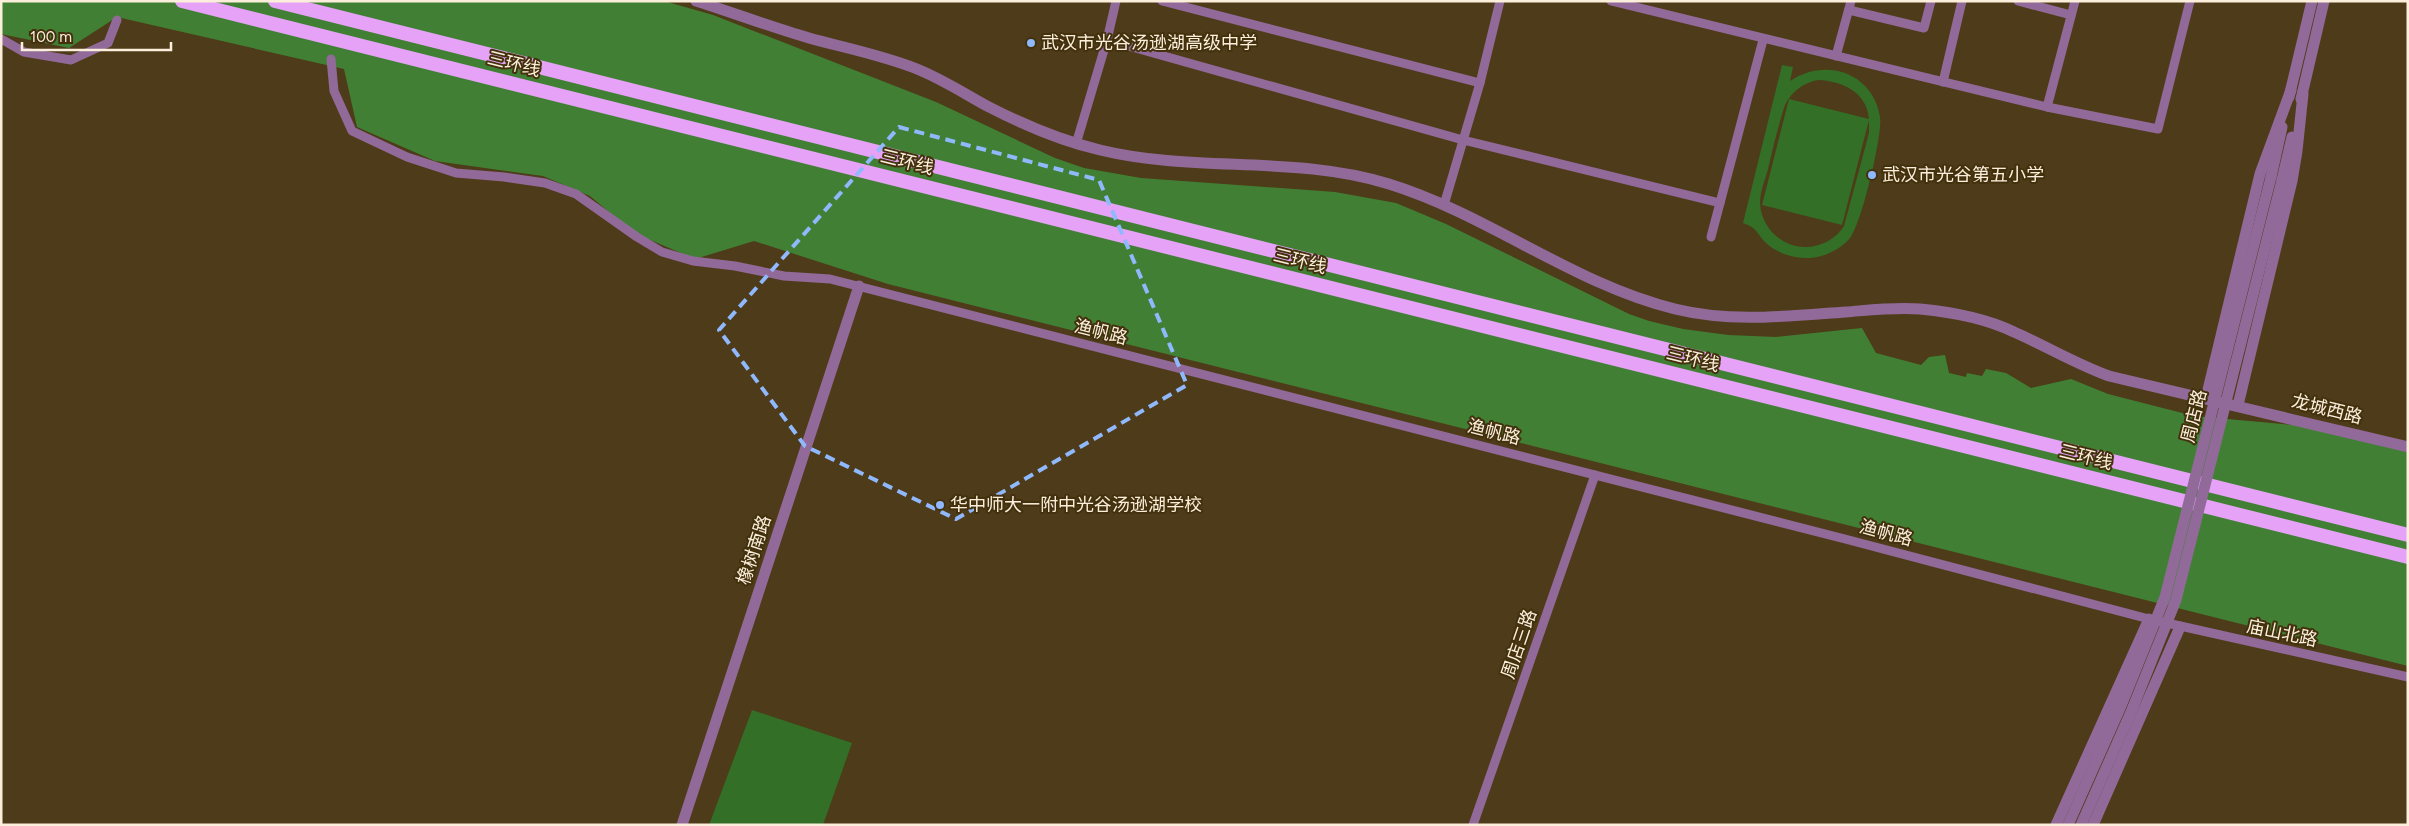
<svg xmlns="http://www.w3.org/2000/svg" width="2409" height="826" font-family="Figtree,'Noto Sans SC',sans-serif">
  <rect width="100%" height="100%" fill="#4e3b19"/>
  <g fill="#336f26" fill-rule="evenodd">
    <path d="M 1782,65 L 1793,67 L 1790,81 C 1825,57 1873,72 1880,117 C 1883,134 1861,226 1850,238 C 1841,249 1825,257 1810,258 C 1794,259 1776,253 1765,242 C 1755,231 1757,228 1743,223 ZM 1818,80 C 1842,81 1867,92 1869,119 L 1789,99 L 1762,205 L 1842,225 L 1869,120 L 1869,133 L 1844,226 C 1836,239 1821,247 1805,247 C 1781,247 1761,227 1760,203 C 1760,192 1765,180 1768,169 C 1773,148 1778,126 1785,105 C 1792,91 1803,83 1818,80 Z"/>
    <path d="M 752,710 L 852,743 L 823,825 L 709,825 Z"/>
  </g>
  <path fill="#418034" d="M 1,1 L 664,1 L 713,15 L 936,102 L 1055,158 L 1084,168 L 1141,178 L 1335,192 L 1396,203 L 1446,224 L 1629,314 L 1649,321 L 1683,329 L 1728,335 L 1776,337 L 1862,328 L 1876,353 L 1921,365 L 1929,357 L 1945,355 L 1949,373 L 1966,377 L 1967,373 L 1982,376 L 1986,369 L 2006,373 L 2031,388 L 2071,379 L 2108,394 L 2194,416 L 2295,425 L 2408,452 L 2408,666 L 888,284 L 754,241 L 695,259 L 634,233 L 590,196 L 543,176 L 435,161 L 357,127 L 344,69 L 117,17 L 69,48 L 1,34 Z"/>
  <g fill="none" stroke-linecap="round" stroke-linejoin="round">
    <g stroke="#916a99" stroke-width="9">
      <path d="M 1162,1 L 1480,83"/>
      <path d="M 1611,1 L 2047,107 L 2158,129 L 2190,1"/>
      <path d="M 2018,1 L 2071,15"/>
      <path d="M 1849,10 L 1924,28 L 1931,1"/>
      <path d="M 1,39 L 24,52 L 71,60 L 108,43 L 117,20"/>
      <path d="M 1107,40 L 1463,140 L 1720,203"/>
      <path d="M 1836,56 L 1851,1"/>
      <path d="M 331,59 L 334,91 L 352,131 L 407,157 L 456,173 L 504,177 L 545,183 L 576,194 L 637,237 L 662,252 L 693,261 L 735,266 L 784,276 L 830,279 L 1845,539 L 2149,619 L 2408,677"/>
      <path d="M 1943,82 L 1962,1"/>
      <path d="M 2047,107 L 2075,1"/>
      <path d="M 1076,144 L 1107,40 L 1116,1"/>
      <path d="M 1444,205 L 1480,83 L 1500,1"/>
      <path d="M 1711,237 L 1763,40"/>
      <path d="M 1473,825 L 1595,475"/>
    </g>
    <g stroke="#916a99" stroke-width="11">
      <path d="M 696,1 C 734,13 771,27 809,38 C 845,48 882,55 917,69 C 942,79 965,94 989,107 C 1024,125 1062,141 1100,150 C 1195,173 1296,155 1389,184 C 1489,215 1573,284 1675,309 C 1732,323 1789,316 1846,312 C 1871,310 1895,307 1920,309 C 1952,312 1985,318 2014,332 C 2046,346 2076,364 2109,376 L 2408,447"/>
      <path d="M 2289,97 L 2312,1"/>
      <path d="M 2301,99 L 2324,1"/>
      <path d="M 2271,177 L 2282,127"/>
      <path d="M 2282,180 L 2292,137"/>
      <path d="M 2206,398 L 2260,174 L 2291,90"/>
      <path d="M 2238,405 L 2292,181 L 2297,151 L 2303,94"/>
      <path d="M 682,825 L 859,286"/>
      <path d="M 2056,825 L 2149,619"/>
      <path d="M 2093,825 L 2180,627"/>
    </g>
    <g stroke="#e6a2f6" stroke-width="14">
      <path d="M 182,1 L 2408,557"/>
      <path d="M 275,1 L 2408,535"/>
    </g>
    <g stroke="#916a99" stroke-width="11">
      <path d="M 2068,825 L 2121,706 L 2165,597 L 2271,177"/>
      <path d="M 2081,825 L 2131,712 L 2176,600 L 2282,180"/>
    </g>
  </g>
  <path fill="none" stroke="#8fb8fd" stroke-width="4" stroke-dasharray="10 6" stroke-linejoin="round" d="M 899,127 L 1099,180 L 1187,385 L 956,519 L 805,446 L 719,330 Z"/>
  <g fill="#8fb8fd" stroke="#43310d" stroke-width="2">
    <circle cx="1031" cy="43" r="5"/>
    <circle cx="1872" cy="175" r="5"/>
    <circle cx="940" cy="505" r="5"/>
  </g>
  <g text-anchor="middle" stroke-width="4" stroke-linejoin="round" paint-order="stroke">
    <g font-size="18" fill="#fbefdc" stroke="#43310d" text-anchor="start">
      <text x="1041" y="49">武汉市光谷汤逊湖高级中学</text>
      <text x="1882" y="181">武汉市光谷第五小学</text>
      <text x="950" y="511">华中师大一附中光谷汤逊湖学校</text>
    </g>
    <g font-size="18" fill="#fbefdc" stroke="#43310d">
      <text transform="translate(514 64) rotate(14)" y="6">三环线</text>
      <text transform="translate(907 162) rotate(14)" y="6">三环线</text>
      <text transform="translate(1300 261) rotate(14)" y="6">三环线</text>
      <text transform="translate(1101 332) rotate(14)" y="6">渔帆路</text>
      <text transform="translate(1693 359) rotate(14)" y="6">三环线</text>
      <text transform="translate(2327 409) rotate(14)" y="6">龙城西路</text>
      <text transform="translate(2194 416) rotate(-76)" y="6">周店路</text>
      <text transform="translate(1494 432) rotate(14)" y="6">渔帆路</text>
      <text transform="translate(2086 457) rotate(14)" y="6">三环线</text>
      <text transform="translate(1886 533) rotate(15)" y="6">渔帆路</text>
      <text transform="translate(754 550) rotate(-72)" y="6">橡树南路</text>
      <text transform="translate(2282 633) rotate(12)" y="6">庙山北路</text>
      <text transform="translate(1519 644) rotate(-71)" y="6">周店三路</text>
    </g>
  </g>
  <rect width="2409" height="826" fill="none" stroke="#fbefdc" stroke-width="5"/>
  <path d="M22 42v8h149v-8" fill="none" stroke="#fbefdc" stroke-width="2.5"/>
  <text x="30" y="42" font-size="15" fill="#fbefdc" stroke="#43310d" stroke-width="4" paint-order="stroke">100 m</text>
</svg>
